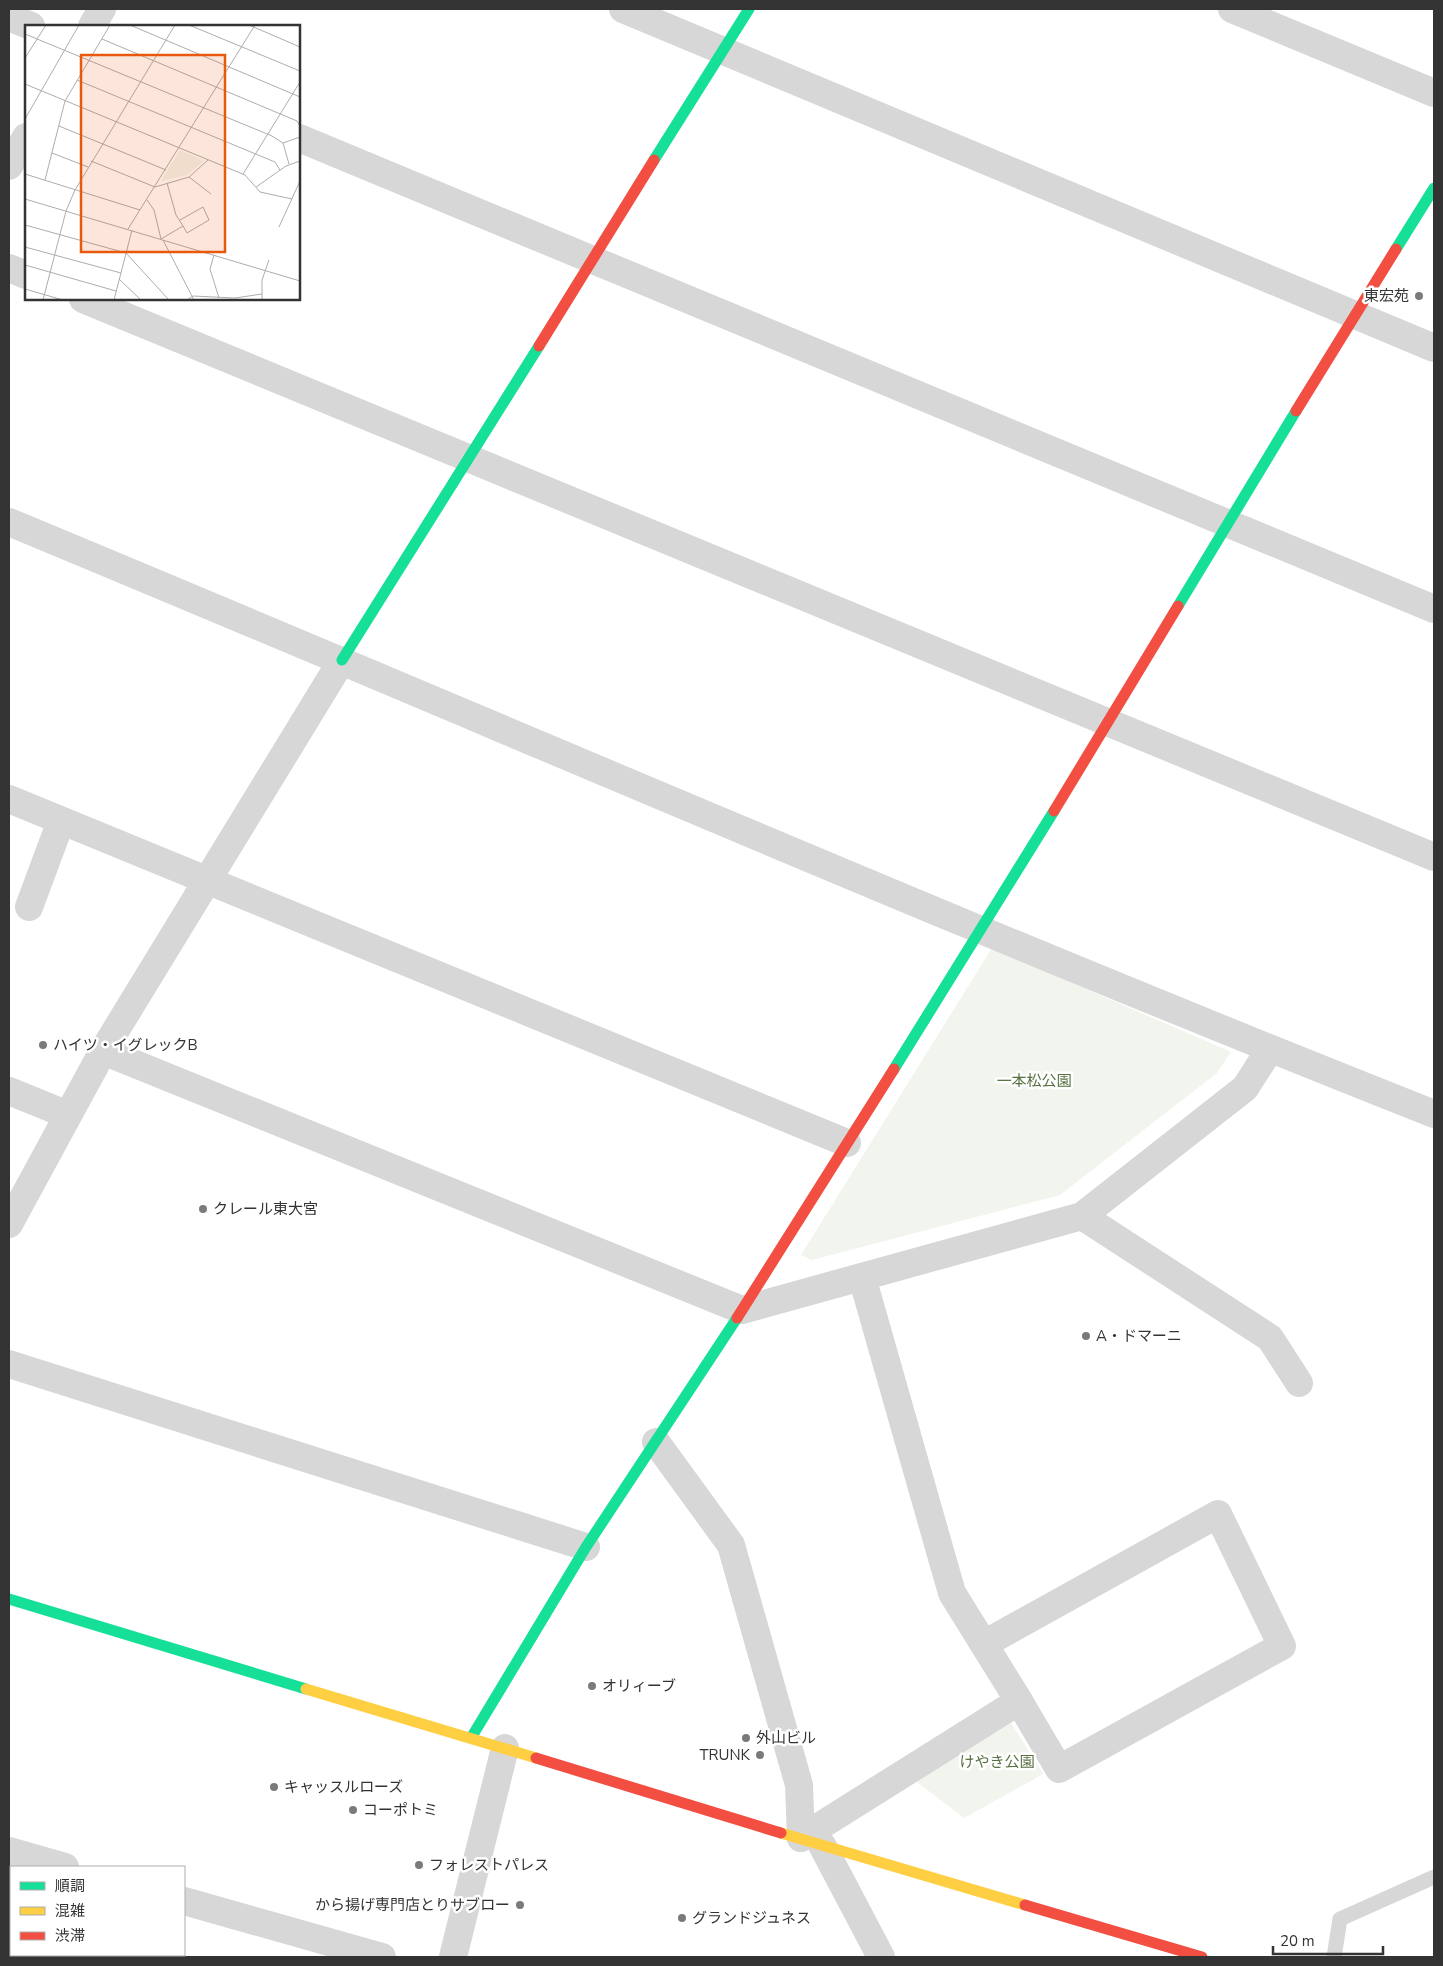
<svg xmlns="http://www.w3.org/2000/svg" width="1443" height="1966" font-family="'Nunito Sans','Noto Sans JP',sans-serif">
  <rect width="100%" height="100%" fill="#fff"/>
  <g fill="#f1f5ed">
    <path d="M 992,948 L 1231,1052 L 1217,1073 L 1060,1195 L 812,1260 L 801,1255 Z"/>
    <path d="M 1008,1718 L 1043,1774 L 964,1818 L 909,1776 Z"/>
  </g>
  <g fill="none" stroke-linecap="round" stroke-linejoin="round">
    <path stroke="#d7d7d7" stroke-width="15" d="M 1334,1957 L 1340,1919 L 1434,1877"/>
    <g stroke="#d7d7d7" stroke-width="28">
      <path d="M 623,9 L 1434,348"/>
      <path d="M 1232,9 L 1434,93"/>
      <path d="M 9,17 L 31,26"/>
      <path d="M 92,26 L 102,9"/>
      <path d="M 299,138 L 1434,609"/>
      <path d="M 9,166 L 26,137"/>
      <path d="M 9,268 L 26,275"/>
      <path d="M 83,299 L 1434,857"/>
      <path d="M 9,522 C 484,719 956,925 1434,1114"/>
      <path d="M 9,799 L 847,1143"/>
      <path d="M 29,907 L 61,821"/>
      <path d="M 103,1051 L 742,1310 L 1082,1216 L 1245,1088 L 1270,1049"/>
      <path d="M 9,1091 L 68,1115"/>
      <path d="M 1082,1216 L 1270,1338 L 1299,1383"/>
      <path d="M 9,1224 L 103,1051 L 342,660"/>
      <path d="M 9,1364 L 586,1547"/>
      <path d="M 656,1442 L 731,1545 L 799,1785 L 801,1838"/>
      <path d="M 984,1644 L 1218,1514 L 1282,1646 L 1059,1769 L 1019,1701"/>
      <path d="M 801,1838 L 1019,1701 L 952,1593 L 862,1277"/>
      <path d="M 822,1845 L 881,1957"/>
      <path d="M 9,1851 L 65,1867"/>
      <path d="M 184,1901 L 382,1957"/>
      <path d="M 453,1957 L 505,1748"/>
    </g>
    <g stroke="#16e098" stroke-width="11">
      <path d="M 654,160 L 749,9"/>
      <path d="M 1396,249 L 1434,188"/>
      <path d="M 1178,606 L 1296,411"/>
      <path d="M 342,660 L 539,346"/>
      <path d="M 894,1069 L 1054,811"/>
      <path d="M 9,1599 L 306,1689"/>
      <path d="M 471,1738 L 586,1547 L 737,1318"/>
    </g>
    <g stroke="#ffcf43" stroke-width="11">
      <path d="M 306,1689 L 536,1758"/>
      <path d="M 781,1833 L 1025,1905"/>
    </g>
    <g stroke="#f24e42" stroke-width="11">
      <path d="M 539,346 L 654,160"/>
      <path d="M 1296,411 L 1396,249"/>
      <path d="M 1054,811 L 1178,606"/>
      <path d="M 737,1318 L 894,1069"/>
      <path d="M 536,1758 L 781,1833"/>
      <path d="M 1025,1905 L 1202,1957"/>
    </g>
  </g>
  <g fill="#7a7a7a" stroke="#fff" stroke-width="2">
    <circle cx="1419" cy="296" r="5"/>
    <circle cx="43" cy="1045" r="5"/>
    <circle cx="203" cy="1209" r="5"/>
    <circle cx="1086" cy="1336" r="5"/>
    <circle cx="592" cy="1686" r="5"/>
    <circle cx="746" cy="1738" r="5"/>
    <circle cx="760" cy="1755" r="5"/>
    <circle cx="274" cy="1787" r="5"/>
    <circle cx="353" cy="1810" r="5"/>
    <circle cx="419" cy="1865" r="5"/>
    <circle cx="520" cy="1905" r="5"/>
    <circle cx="682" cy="1918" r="5"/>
  </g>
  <g text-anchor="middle" stroke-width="5" stroke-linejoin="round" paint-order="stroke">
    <g font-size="15" fill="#333" stroke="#fff" text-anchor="start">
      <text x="1409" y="301" text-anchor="end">東宏苑</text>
      <text x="53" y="1050">ハイツ・イグレックB</text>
      <text x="213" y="1214">クレール東大宮</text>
      <text x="1096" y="1341">A・ドマーニ</text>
      <text x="602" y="1691">オリィーブ</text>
      <text x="756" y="1743">外山ビル</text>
      <text x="750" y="1760" text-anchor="end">TRUNK</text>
      <text x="284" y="1792">キャッスルローズ</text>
      <text x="363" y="1815">コーポトミ</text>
      <text x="429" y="1870">フォレストパレス</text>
      <text x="510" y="1910" text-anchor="end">から揚げ専門店とりサブロー</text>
      <text x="692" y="1923">グランドジュネス</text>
    </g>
    <g font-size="15" fill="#56703f" stroke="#fff">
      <text x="1034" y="1086">一本松公園</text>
      <text x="997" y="1767">けやき公園</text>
    </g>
  </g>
  <g transform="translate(25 25)">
    <rect width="275" height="275" fill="#fff"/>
    <path d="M 155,125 L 179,136 L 162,150 L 136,156 Z" fill="#f1f5ed"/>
    <path fill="none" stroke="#adadad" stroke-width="1" d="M 105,0 L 275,72M 164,0 L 275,46M 224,0 L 275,22M 0,9 L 247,111 L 258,118 L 264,139M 77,14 L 272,96 L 275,101M 0,33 L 21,0M 52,55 L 250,137 L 255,145M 0,59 L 220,150 L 235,167 L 267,174M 0,94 L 54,0M 34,101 L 141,145M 258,118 L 275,112M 27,128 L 63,142M 66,136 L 130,162 L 164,152 L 183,135M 0,149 L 115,185M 218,149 L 275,57M 164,152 L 186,169M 20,155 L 40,76 L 85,0M 231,162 L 261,141 L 275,136M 0,174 L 275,256M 122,175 L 129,185 L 136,214 L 158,201 L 151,190 L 142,158M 155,195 L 178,182 L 184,195 L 162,208 L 158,201M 0,200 L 101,228 L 144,275M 254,202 L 275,156M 103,204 L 230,0M 138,215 L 169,275M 0,222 L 96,248M 189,230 L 185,244 L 194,273M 0,240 L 91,266M 94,254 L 116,275M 0,264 L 38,275M 18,275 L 41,186 L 50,165 L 150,0M 89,275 L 107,205M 162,275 L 168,271 L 210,273 L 237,269M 237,275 L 237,255 L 244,235"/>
    <path fill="#e8590c" fill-opacity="0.15" stroke="#e8590c" stroke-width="2.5" d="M 56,30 L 200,30 L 200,227 L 56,227 Z"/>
    <rect width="275" height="275" fill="none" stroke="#333" stroke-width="2.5"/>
  </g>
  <rect width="1443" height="1966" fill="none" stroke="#333333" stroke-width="20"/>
  <rect x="10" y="1866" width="175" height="90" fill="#ffffff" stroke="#adadad"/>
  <rect x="20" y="1882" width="25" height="8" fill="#16e098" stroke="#adadad"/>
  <text x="55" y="1891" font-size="15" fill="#333333">順調</text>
  <rect x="20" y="1907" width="25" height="8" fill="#ffcf43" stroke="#adadad"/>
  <text x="55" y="1916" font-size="15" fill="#333333">混雑</text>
  <rect x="20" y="1932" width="25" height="8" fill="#f24e42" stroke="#adadad"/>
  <text x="55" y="1941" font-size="15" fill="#333333">渋滞</text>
  <path d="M1273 1946v8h110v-8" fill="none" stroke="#333333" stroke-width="2.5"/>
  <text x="1280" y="1946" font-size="15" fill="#333333" stroke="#ffffff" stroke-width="4" paint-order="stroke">20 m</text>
</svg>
